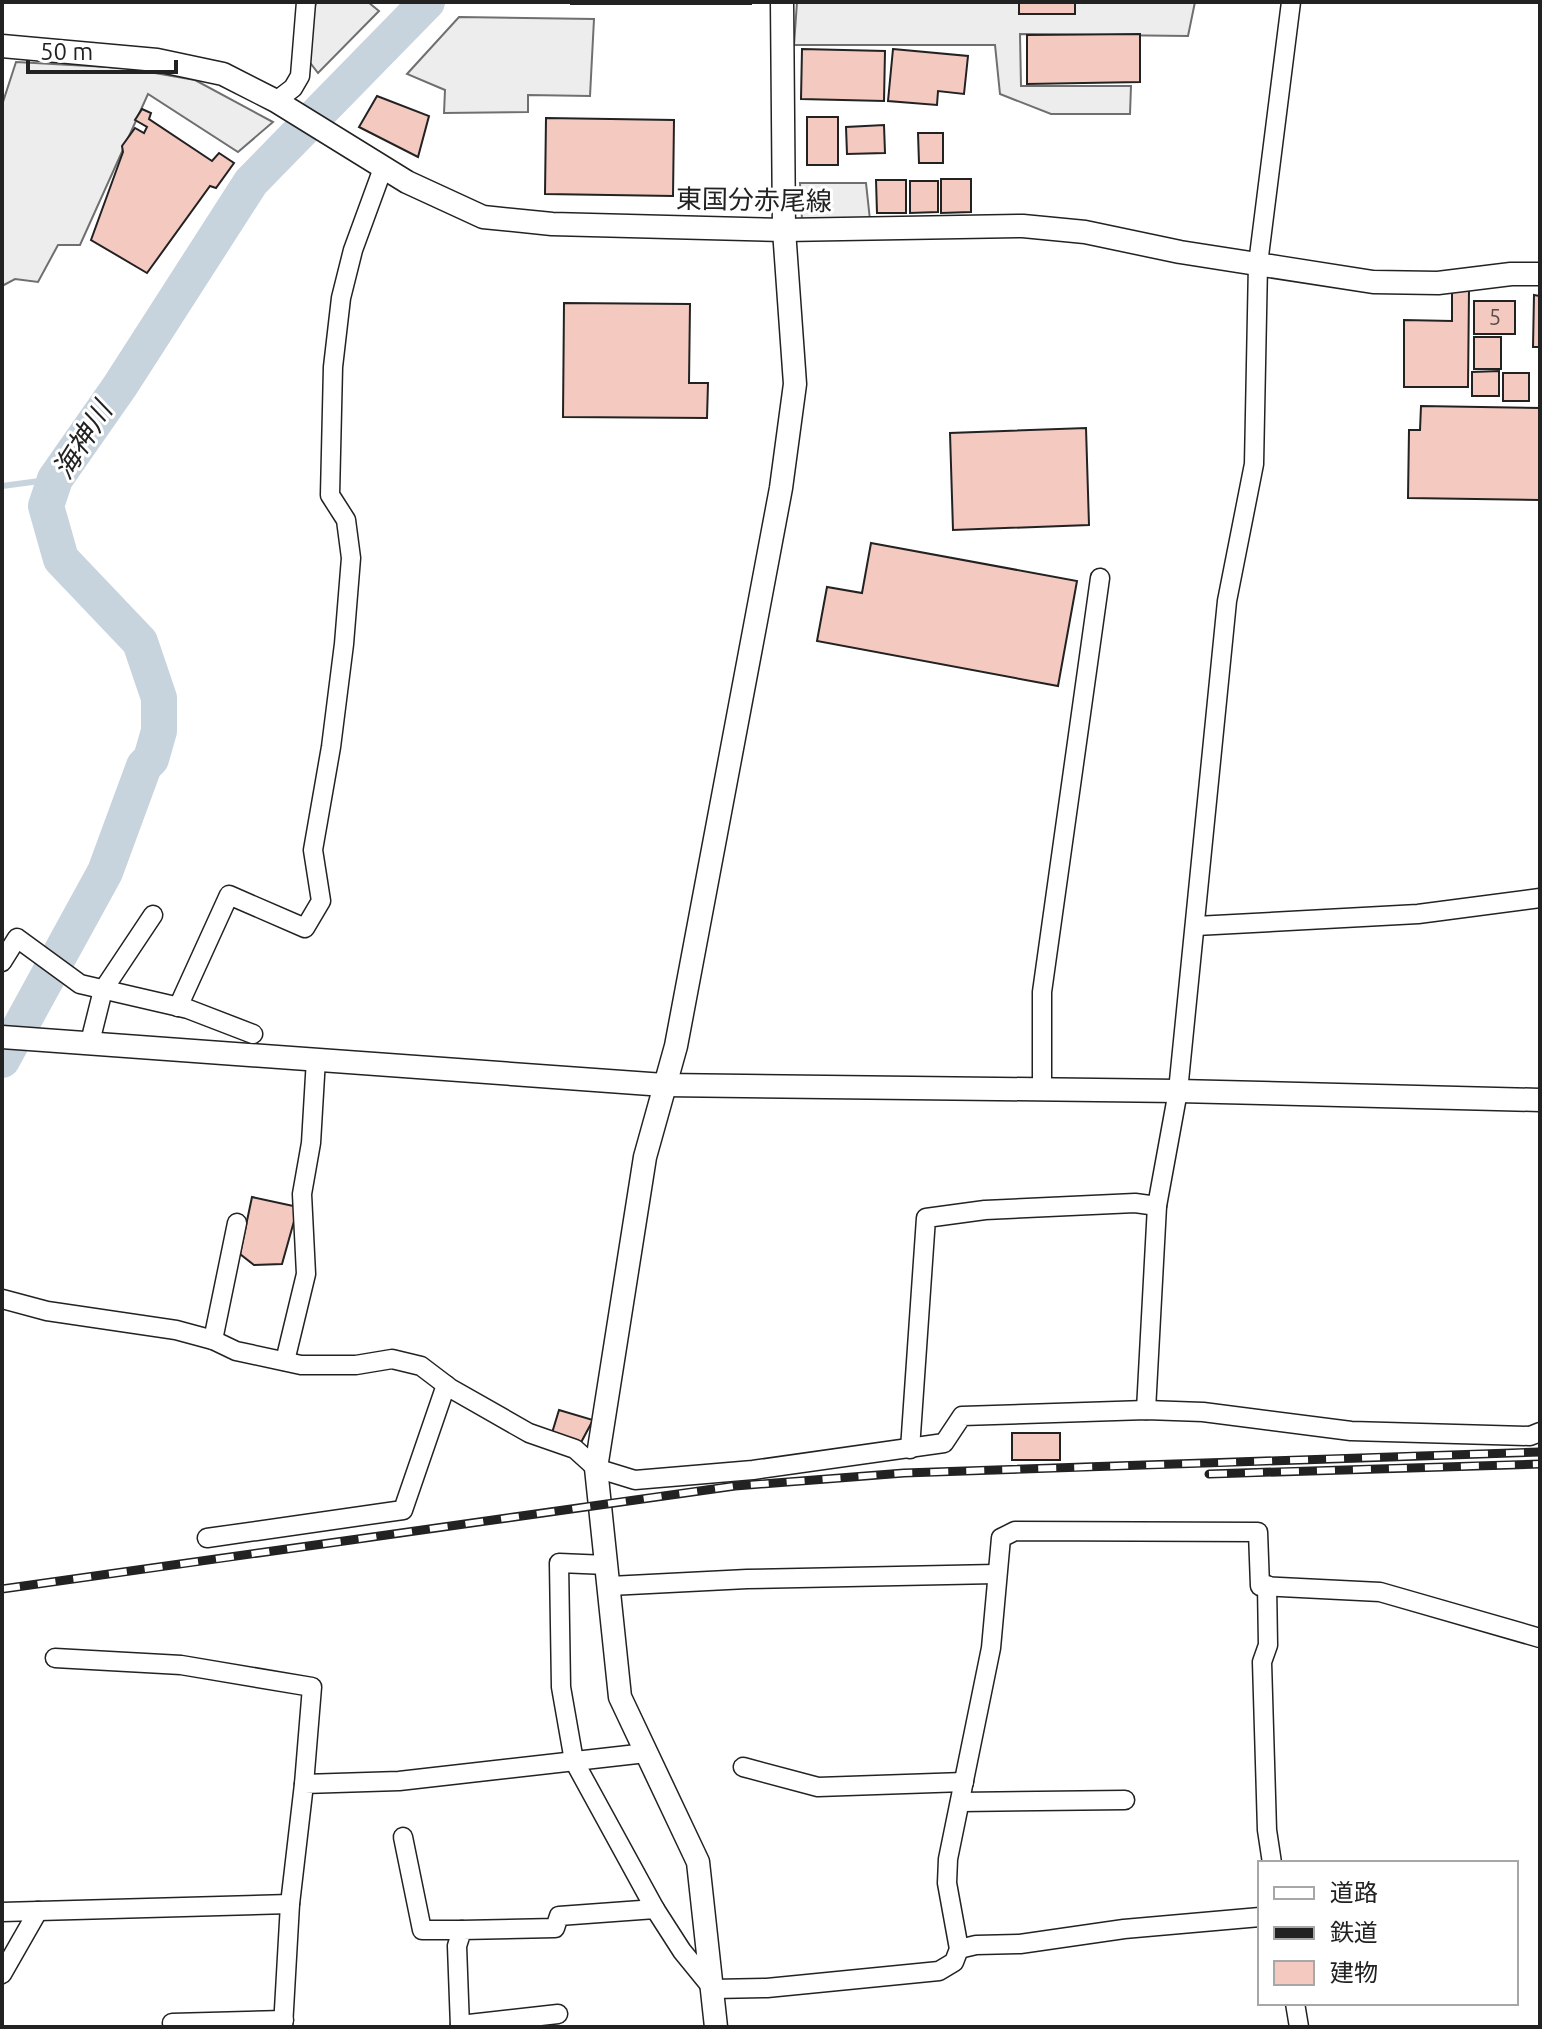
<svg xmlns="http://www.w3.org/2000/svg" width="1542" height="2029" font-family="Ubuntu,'Noto Sans JP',sans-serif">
  <rect width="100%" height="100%" fill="#fff"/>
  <g fill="#ededed" stroke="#6f6f6f" stroke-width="2">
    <path d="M 316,2 L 368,2 L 379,11 L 318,73 L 305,56 Z"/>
    <path d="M 797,2 L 1195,2 L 1188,36 L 1020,34 L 1021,86 L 1131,86 L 1130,114 L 1051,114 L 1000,94 L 995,45 L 794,45 Z"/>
    <path d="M 459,17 L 594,19 L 590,96 L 528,95 L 528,112 L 444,113 L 445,90 L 407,74 Z"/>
    <path d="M 16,62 L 126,68 L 195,80 L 273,122 L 238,152 L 148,94 L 80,245 L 58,245 L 38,282 L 15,279 L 2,286 L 2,105 Z"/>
    <path d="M 800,183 L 866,183 L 870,220 L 802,220 Z"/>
  </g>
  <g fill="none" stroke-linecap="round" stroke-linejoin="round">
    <path stroke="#c7d3dd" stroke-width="6" d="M 2,486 L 55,479"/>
    <path stroke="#c7d3dd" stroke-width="36" d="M 2,1060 L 105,872 L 144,766 L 151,759 L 159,731 L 159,698 L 140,642 L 61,559 L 46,506 L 55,479 L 120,386 L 251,182 L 427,2"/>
  </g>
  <g fill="#f3c9c0" stroke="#222" stroke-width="2">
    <rect x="571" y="2" width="180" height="2"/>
    <rect x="1019" y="2" width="56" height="12"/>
    <path d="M 1140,34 L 1140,82 L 1027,84 L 1027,35 Z"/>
    <path d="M 802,49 L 885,51 L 884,101 L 801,99 Z"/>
    <path d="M 893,49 L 968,56 L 964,94 L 938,91 L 937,105 L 888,101 Z"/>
    <path d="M 377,96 L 429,116 L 418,157 L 359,127 Z"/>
    <path d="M 142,109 L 151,113 L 149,119 L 212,161 L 219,153 L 234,163 L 216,188 L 210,186 L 147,273 L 91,240 L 123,152 L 122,146 L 135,128 L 144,133 L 147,127 L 135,120 Z"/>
    <rect x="807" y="117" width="31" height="48"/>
    <path d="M 546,118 L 674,120 L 673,196 L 545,194 Z"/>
    <path d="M 884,125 L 885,153 L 847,154 L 846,127 Z"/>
    <path d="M 918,133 L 943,133 L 943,163 L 919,163 Z"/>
    <path d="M 941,179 L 971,179 L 971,212 L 941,213 Z"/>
    <path d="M 876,180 L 906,180 L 906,213 L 877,213 Z"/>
    <path d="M 910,181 L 938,181 L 938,212 L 910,213 Z"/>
    <path d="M 1452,290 L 1469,290 L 1468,387 L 1404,387 L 1404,320 L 1452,321 Z"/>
    <path d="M 1534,295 L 1540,296 L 1540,347 L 1533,347 Z"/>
    <rect x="1474" y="301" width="41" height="33"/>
    <path d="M 564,303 L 690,304 L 689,383 L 708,383 L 707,418 L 563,417 Z"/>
    <rect x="1474" y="337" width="27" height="32"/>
    <path d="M 1499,371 L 1499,396 L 1472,396 L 1472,372 Z"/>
    <rect x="1503" y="373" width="26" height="28"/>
    <path d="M 1421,406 L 1540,408 L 1540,500 L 1408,498 L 1409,430 L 1420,430 Z"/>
    <path d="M 1086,428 L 1089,525 L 953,530 L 950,433 Z"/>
    <path d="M 871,543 L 1077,581 L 1058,686 L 817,641 L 827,587 L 862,593 Z"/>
    <path d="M 252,1197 L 298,1207 L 282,1264 L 254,1265 L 240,1254 Z"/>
    <path d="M 559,1410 L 593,1420 L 578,1448 L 552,1433 Z"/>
    <rect x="1012" y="1433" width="48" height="27"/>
  </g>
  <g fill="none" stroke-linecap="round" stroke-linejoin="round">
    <g stroke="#222" stroke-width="21">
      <g id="minor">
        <path d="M 276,101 L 293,88 L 300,76 L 306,2"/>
        <path d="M 1196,926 L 1418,914 L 1540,898"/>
        <path d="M 2,962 L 17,938 L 80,984 L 188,1009 L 253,1034"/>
        <path d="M 178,1007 L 229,895 L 305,928 L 321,901 L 313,850 L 331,747 L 344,644 L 351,558 L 346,520 L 330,495 L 333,367 L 341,298 L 353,250 L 383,168"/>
        <path d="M 90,1042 L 103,990 L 153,915"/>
        <path d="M 1042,1090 L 1042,992 L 1100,578"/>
        <path d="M 2,1299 L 47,1311 L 176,1330 L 213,1340 L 236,1351 L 301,1365 L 356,1365 L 392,1359 L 421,1366 L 450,1388 L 529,1433 L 575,1449 L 596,1468 L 635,1480 L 753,1470 L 944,1443 L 962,1416 L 1146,1410 L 1203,1412 L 1351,1431 L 1530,1436 L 1540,1432"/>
        <path d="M 213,1340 L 237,1223"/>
        <path d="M 285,1361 L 306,1274 L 302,1194 L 311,1143 L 316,1059"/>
        <path d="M 1146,1410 L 1157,1206 L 1178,1091 L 1227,601 L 1254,464 L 1258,264 L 1291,2"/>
        <path d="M 910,1449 L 926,1218 L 985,1210 L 1135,1203 L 1157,1206"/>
        <path d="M 207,1538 L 403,1510 L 446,1385"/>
        <path d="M 607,1565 L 559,1563 L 561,1687 L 574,1761 L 655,1909"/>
        <path d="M 1267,1585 L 1268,1645 L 1262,1662 L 1267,1830 L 1272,1863"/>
        <path d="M 610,1586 L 747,1579 L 996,1574"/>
        <path d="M 55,1658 L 181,1665 L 312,1687 L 304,1784"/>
        <path d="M 743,1767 L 818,1787 L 964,1782"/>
        <path d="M 960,1802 L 1125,1800"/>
        <path d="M 403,1837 L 422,1930 L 462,1930"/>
        <path d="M 2,1912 L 290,1904"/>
        <path d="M 959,1949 L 976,1945 L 1020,1944 L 1124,1929 L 1260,1917"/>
        <path d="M 2,1974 L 38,1911"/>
        <path d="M 1295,2003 L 1299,2027"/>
        <path d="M 172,2023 L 284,2020"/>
        <path d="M 460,2025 L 558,2014"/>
        <path d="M 283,2027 L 290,1904 L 304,1784 L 399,1781 L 646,1753"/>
        <path d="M 460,2027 L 457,1946 L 462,1930 L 555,1928 L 559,1916 L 655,1909 L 682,1951 L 713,1989 L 767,1988 L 939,1971 L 954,1962 L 959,1949 L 947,1883 L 948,1859 L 991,1648 L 1001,1538 L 1015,1531 L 1258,1532 L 1260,1586 L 1380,1592 L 1540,1638"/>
      </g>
    </g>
    <g stroke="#222" stroke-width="25">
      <g id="tertiary">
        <path d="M 2,46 L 157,60 L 223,74 L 276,101 L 407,182 L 483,217 L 552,224 L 784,230 L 1023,226 L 1085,232 L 1180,252 L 1373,282 L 1438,283 L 1511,274 L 1540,274"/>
        <path d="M 2,1037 L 664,1085 L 1178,1091 L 1540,1100"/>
        <path d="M 716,2027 L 698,1862 L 620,1697 L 596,1468 L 645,1157 L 676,1046 L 781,488 L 795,384 L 784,230 L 782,2"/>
      </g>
    </g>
    <use href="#minor" stroke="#fff" stroke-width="18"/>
    <use href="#tertiary" stroke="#fff" stroke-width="22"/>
    <g stroke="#222" stroke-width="9">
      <g id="rail">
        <path d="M 1209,1474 L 1540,1464"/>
        <path d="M 2,1589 L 735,1486 L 904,1473 L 1540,1452"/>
      </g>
    </g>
    <use href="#rail" stroke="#fff" stroke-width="6" stroke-dasharray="18" stroke-linecap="butt"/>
  </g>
  <g text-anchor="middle" stroke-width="6" stroke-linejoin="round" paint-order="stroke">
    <g font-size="22" fill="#564c4a">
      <text x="1495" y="325">5</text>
    </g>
    <g font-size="26" fill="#222" stroke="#fff">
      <text transform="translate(754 200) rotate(1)" y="9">東国分赤尾線</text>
    </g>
    <g font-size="28" font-style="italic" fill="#222" stroke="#fff">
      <text transform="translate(82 440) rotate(-58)" y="10">海神川</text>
    </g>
  </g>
  <rect width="1542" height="2029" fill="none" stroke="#222222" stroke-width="8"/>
  <rect x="1258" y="1861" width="260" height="144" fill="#ffffff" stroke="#a7a7a7" stroke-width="2"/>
  <rect x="1274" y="1887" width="40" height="12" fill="#ffffff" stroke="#a7a7a7" stroke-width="2"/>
  <text x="1330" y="1901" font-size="24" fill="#222222">道路</text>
  <rect x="1274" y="1927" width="40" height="12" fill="#222222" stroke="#a7a7a7" stroke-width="2"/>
  <text x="1330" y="1941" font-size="24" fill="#222222">鉄道</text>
  <rect x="1274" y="1961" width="40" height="24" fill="#f3c9c0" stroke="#a7a7a7" stroke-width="2"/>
  <text x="1330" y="1981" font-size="24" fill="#222222">建物</text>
  <path d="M28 60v12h148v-12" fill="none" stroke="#222222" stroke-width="4"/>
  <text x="40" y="60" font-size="24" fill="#222222" stroke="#ffffff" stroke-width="6" paint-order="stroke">50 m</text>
</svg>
